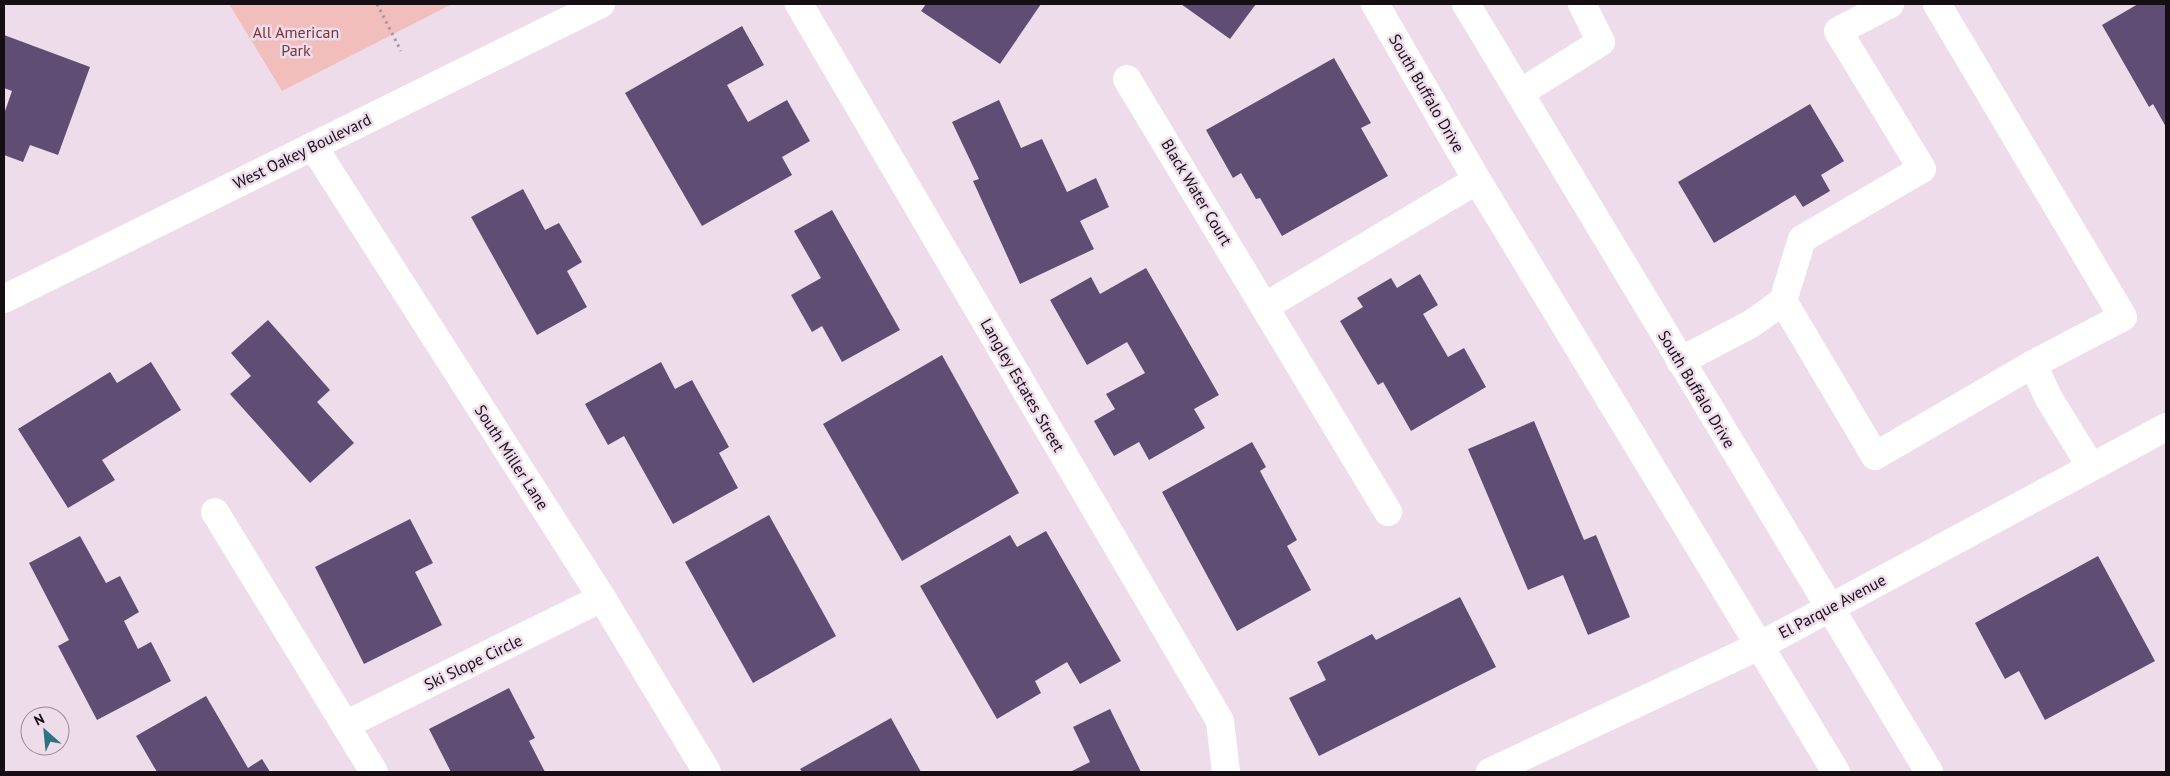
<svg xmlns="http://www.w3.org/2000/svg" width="2170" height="776" font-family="'PT Sans',sans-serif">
  <rect width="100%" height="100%" fill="#eedceb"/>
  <path fill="#f2bebc" d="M 229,4 L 452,4 L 282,91 Z"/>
  <g fill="#5f4d73">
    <path d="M 926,4 L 1041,4 L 1000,64 L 921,11 Z"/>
    <path d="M 1181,4 L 1256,4 L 1230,39 Z"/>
    <path d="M 2138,4 L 2166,4 L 2166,127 L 2153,104 L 2149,107 L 2102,25 Z"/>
    <path d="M 742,26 L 764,65 L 727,85 L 748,122 L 787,100 L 810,141 L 782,157 L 792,175 L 702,226 L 625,93 Z"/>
    <path d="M 4,35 L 90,67 L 58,155 L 30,145 L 23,162 L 4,155 L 4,114 L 12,91 L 4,88 Z"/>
    <path d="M 1334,58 L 1371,123 L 1361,128 L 1388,176 L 1282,236 L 1260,198 L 1256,199 L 1241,173 L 1233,178 L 1206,130 Z"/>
    <path d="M 999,100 L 1021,148 L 1042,139 L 1067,192 L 1096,178 L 1109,207 L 1080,221 L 1094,249 L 1020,284 L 973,181 L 979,179 L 952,122 Z"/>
    <path d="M 1810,104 L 1844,161 L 1821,175 L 1830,191 L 1803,207 L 1795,195 L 1714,243 L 1678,182 Z"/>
    <path d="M 523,189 L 545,230 L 559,223 L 582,262 L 567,271 L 587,307 L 537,335 L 471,217 Z"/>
    <path d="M 832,210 L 900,330 L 842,362 L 822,326 L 812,332 L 791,295 L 821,278 L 794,231 Z"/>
    <path d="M 1146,268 L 1219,395 L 1194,409 L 1205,428 L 1149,460 L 1139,442 L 1114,456 L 1094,421 L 1115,409 L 1106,394 L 1145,373 L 1127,342 L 1087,365 L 1050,300 L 1091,277 L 1100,294 Z"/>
    <path d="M 1420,274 L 1438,305 L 1423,314 L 1448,357 L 1464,348 L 1486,387 L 1411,431 L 1383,382 L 1378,385 L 1340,321 L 1363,307 L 1357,298 L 1391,278 L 1397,288 Z"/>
    <path d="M 268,320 L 330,390 L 317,402 L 354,443 L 310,483 L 230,394 L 251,376 L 231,353 Z"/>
    <path d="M 942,355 L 1019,493 L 902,561 L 823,424 Z"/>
    <path d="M 151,362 L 181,410 L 102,460 L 115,480 L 68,508 L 18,429 L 110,372 L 117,383 Z"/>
    <path d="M 661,362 L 675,389 L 692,380 L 729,447 L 719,453 L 738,488 L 673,524 L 624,436 L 608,445 L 585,404 Z"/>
    <path d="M 1534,421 L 1584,540 L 1596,535 L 1630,617 L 1588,635 L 1563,575 L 1528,590 L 1468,449 Z"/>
    <path d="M 1252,442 L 1266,467 L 1260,471 L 1297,540 L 1287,546 L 1311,590 L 1237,631 L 1162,492 Z"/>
    <path d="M 769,515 L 836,636 L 753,683 L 685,562 Z"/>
    <path d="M 410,519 L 433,563 L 415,572 L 442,625 L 364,664 L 315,567 Z"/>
    <path d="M 1046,531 L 1121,661 L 1080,684 L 1067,662 L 1035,681 L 1041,693 L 997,719 L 920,586 L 1010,535 L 1017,547 Z"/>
    <path d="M 80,536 L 106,583 L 120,576 L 139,612 L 124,621 L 138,649 L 151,642 L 171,681 L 97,720 L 58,646 L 69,640 L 29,563 Z"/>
    <path d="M 2098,556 L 2155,661 L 2045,720 L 2019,671 L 2005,679 L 1975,623 Z"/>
    <path d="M 1460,597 L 1496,667 L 1319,756 L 1289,698 L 1326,680 L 1317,662 L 1372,634 L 1376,640 Z"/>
    <path d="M 509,688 L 535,738 L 529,741 L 545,772 L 451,772 L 429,729 Z"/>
    <path d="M 206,696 L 248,768 L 262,759 L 270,772 L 157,772 L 136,736 Z"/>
    <path d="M 1110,709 L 1141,772 L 1070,772 L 1090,762 L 1073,727 Z"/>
    <path d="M 891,718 L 921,772 L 802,772 L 800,769 Z"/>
  </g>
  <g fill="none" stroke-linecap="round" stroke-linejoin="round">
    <path stroke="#a597a3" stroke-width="3" stroke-dasharray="2.5 4" stroke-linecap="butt" d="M 377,4 L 401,51"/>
    <g stroke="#fff" stroke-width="28">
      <path d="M 799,4 L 1220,721 L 1226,772"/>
      <path d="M 1937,4 L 2123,317 L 2033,364 L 2048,397 L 2091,467"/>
      <path d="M 1127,79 L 1388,512"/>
      <path d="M 1520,93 L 1601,42 L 1582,4"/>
      <path d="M 313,146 L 602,598 L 707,772"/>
      <path d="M 1783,301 L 1875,456 L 2033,364"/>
      <path d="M 1266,306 L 1477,180"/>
      <path d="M 1680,361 L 1751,324 L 1783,301 L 1802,239 L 1922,169 L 1838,31 L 1890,4"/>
      <path d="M 215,512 L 374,772"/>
      <path d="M 345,725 L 602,598"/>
      <path d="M 1490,772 L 1759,646 L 2166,427"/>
    </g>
    <g stroke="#fff" stroke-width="28">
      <path d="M 1375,4 L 1477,180 L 1836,772"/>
      <path d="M 1466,4 L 1929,772"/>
      <path d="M 4,299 L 601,4"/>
    </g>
  </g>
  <g text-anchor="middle" stroke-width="5" stroke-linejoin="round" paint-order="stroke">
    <g font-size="16" fill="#793637" stroke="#eedceb">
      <text x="296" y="38">All American<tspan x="296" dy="18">Park</tspan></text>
    </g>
    <g font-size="16" fill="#150f14" stroke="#eedceb">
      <text transform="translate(1427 93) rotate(60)" y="6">South Buffalo Drive</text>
      <text transform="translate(302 151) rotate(-26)" y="6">West Oakey Boulevard</text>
      <text transform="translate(1197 192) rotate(59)" y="6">Black Water Court</text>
      <text transform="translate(1023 385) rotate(60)" y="6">Langley Estates Street</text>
      <text transform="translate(1697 389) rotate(59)" y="6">South Buffalo Drive</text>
      <text transform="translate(512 457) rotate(57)" y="6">South Miller Lane</text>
      <text transform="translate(1832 606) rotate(-28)" y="6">El Parque Avenue</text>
      <text transform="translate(473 662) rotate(-26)" y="6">Ski Slope Circle</text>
    </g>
  </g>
  <rect width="2170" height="776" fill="none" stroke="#150f14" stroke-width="10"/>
  <g transform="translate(45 731) rotate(333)"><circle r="24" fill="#eedceb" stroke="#978a95"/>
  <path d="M0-4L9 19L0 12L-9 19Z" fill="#2d757e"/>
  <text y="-8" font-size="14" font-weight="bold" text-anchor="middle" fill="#150f14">N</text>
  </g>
</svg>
